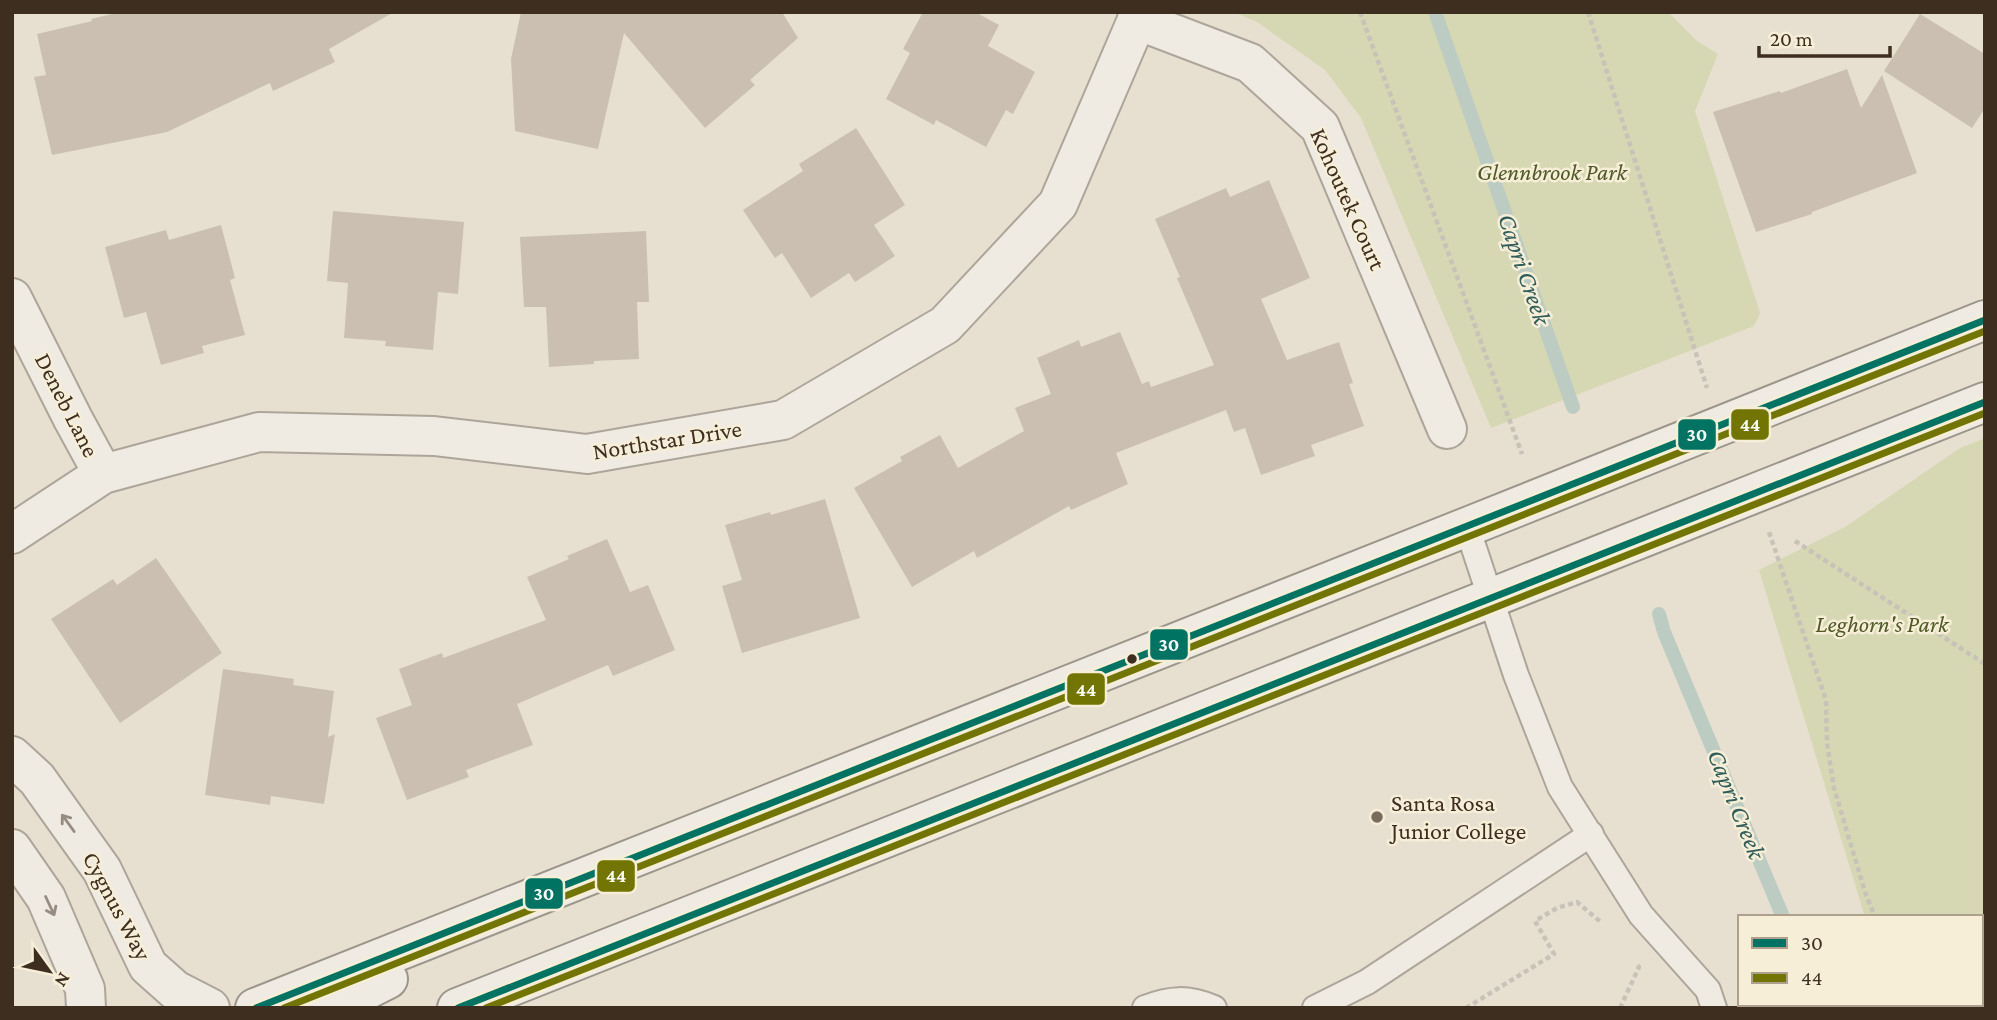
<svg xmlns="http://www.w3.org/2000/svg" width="1997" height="1020" font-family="'Crimson Pro',serif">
  <rect width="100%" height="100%" fill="#e7e0d1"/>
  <g fill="#d6d7b3">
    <path d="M 1234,12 L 1668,12 L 1696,40 L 1718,54 L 1695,111 L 1760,313 L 1754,326 L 1491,428 L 1361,118 L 1325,70 L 1257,22 Z"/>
    <path d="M 1985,438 L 1985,1008 L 1898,1008 L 1897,1004 L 1981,1004 L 1981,917 L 1865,917 L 1759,570 L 1845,527 L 1960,448 Z"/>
  </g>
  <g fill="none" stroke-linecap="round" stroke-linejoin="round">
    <g stroke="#bcccc2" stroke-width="14">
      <path d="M 1435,12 L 1573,407"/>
      <path d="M 1659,614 L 1664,632 L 1783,917"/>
      <path d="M 1819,1004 L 1820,1008"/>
    </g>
  </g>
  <g fill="#cbbfb2">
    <path d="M 120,12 L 394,12 L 329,49 L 335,62 L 273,91 L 270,83 L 167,132 L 52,155 L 34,77 L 46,75 L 37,34 L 92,21 L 91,19 Z"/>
    <path d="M 521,12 L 782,12 L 798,38 L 750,80 L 755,85 L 705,128 L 624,33 L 598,149 L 515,131 L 511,59 Z"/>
    <path d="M 923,12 L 975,12 L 999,25 L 988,46 L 1035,72 L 1013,114 L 1006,110 L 986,147 L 936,120 L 934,125 L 886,99 L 910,53 L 903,49 Z"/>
    <path d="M 1920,14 L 1985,54 L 1985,108 L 1972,128 L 1884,71 Z"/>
    <path d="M 1847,69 L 1861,108 L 1882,75 L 1917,173 L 1812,212 L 1812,214 L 1756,232 L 1713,112 L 1780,91 L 1781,93 Z"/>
    <path d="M 856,128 L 905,205 L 874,225 L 895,256 L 855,282 L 849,273 L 811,298 L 782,253 L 775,258 L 743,210 L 803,171 L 799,164 Z"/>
    <path d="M 1269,180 L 1310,278 L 1261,299 L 1287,360 L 1339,342 L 1353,383 L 1349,384 L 1364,426 L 1311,445 L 1315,456 L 1261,475 L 1245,428 L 1234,432 L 1226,410 L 1116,453 L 1128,484 L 1071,510 L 1069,506 L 977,558 L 974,551 L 912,587 L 854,488 L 902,461 L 900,457 L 940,435 L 958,468 L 1024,431 L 1015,408 L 1051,394 L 1037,358 L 1079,340 L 1081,347 L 1120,332 L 1142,384 L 1149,381 L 1151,387 L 1214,365 L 1177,278 L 1180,277 L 1155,219 L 1226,188 L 1230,197 Z"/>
    <path d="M 333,211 L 464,222 L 458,294 L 438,292 L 433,350 L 385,346 L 386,341 L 344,338 L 348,283 L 327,281 Z"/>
    <path d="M 221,225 L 235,278 L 230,280 L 245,335 L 202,346 L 204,353 L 161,365 L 146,312 L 124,318 L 105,247 L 166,230 L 169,240 Z"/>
    <path d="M 646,231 L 649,302 L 637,302 L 639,359 L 594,361 L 594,364 L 549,367 L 546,307 L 524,307 L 520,237 Z"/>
    <path d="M 825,499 L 860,618 L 742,653 L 722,586 L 742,580 L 725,525 L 770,512 L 771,515 Z"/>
    <path d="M 607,539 L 630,592 L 648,585 L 675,650 L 613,676 L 608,665 L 517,704 L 533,745 L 466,770 L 469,777 L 407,800 L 376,718 L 412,705 L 399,669 L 442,653 L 443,658 L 546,620 L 527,577 L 569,559 L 567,556 Z"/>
    <path d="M 156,558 L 222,653 L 120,723 L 51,619 L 113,579 L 117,585 Z"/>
    <path d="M 223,669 L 294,679 L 293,685 L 334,691 L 328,737 L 335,734 L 324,804 L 271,796 L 270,805 L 205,795 Z"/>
  </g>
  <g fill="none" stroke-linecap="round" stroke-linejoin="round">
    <g stroke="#ada599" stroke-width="28">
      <g id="service">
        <path d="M 1467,527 L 1516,675 L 1560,787 L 1641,915 L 1708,990 L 1714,1008"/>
        <path d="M 1145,1008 C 1170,998 1188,997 1214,1008"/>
        <path d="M 1315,1008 L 1367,982 L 1591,834"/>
      </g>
    </g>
    <g stroke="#ada599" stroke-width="42">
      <g id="minor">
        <path d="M 1137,20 L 1250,63 L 1320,127 L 1447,429"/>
        <path d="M 12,298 L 73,419 L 103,474"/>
        <path d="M 12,534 L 103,474 L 259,432 L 434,436 L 587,454 L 783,420 L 945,325 L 1058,204 L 1137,20 L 1138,12"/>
        <path d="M 12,756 L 37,779 L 102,870 L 148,966 L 175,990 L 210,1008"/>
        <path d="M 12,849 L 46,898 L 85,989 L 86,1008"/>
      </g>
    </g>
    <g stroke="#9c958a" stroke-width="42">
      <g id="secondary">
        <path d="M 255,1008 L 1467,527 L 1985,320"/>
        <path d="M 331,1008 L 388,979"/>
        <path d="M 457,1008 L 1985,402"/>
      </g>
    </g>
    <g stroke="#c8c2b9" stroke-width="4.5" stroke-dasharray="5 3.5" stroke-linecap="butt">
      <path d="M 1360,12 L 1522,454"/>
      <path d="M 1588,12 L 1707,388"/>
      <path d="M 1769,532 L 1826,700 L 1827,743 L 1834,788 L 1865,892 L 1875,917"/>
      <path d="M 1795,541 L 1985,664"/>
      <path d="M 1918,1004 L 1920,1008"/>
      <path d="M 1466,1008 L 1554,954 L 1535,921 L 1557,908 L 1577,902 L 1602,923"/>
      <path d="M 1620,1008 L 1639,967 L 1637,965"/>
    </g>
    <use href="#service" stroke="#efebe3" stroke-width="24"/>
    <use href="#minor" stroke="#efebe3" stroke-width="38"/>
    <use href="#secondary" stroke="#efebe3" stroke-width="38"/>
    <g stroke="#f7eed8" stroke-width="12">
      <g id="bus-1">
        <path d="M 256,1008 L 1985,320"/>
        <path d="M 458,1008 L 1985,402"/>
      </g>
    </g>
    <g stroke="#f7eed8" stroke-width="12">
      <g id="bus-2">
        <path d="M 284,1008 L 1985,331"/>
        <path d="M 486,1008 L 1985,413"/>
      </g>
    </g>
    <use href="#bus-1" stroke="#007363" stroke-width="7"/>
    <use href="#bus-2" stroke="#727501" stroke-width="7"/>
  </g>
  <defs><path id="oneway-shaft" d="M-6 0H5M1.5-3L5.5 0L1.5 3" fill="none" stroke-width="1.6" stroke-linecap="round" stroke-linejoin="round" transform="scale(1.75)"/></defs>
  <g stroke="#968c82">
    <use href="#oneway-shaft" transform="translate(68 823) rotate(-126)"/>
    <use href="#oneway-shaft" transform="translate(50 906) rotate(65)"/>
  </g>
  <circle fill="#3d2e20" stroke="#f7eed8" stroke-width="2.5" cx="1132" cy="659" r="6"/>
  <circle fill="#786c5e" stroke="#f7eed8" stroke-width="2.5" cx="1377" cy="817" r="7"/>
  <g text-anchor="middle" stroke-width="5" stroke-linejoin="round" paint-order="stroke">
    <g font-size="24" font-style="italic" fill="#4d5a26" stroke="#f7eed8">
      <text x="1552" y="180">Glennbrook Park</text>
      <text x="1882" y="632">Leghorn's Park</text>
    </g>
    <g font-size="24" fill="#3d2e20" stroke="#f7eed8">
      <text transform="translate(1348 199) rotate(66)" y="8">Kohoutek Court</text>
      <text transform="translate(67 405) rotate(63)" y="8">Deneb Lane</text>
      <text transform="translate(667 440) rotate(-9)" y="8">Northstar Drive</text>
      <text transform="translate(117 906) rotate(62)" y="8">Cygnus Way</text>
    </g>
    <g font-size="24" fill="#3d2e20" stroke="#f7eed8" text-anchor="start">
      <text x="1391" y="811">Santa Rosa<tspan x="1391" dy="28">Junior College</tspan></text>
    </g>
    <g font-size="26" font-style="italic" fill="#2f5d5a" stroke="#f7eed8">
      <text transform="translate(1525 269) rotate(71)" y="9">Capri Creek</text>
      <text transform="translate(1737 804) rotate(68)" y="9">Capri Creek</text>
    </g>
  </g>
  <g stroke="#f7eed8" stroke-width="2.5">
    <rect x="1730" y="408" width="40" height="33" rx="7" fill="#727501"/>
    <rect x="1677" y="418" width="40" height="33" rx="7" fill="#007363"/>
    <rect x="1149" y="628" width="40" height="33" rx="7" fill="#007363"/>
    <rect x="1066" y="672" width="40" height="34" rx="7" fill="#727501"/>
    <rect x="596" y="859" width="40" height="34" rx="7" fill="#727501"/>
    <rect x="524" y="877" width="40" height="33" rx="7" fill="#007363"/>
  </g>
  <g font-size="19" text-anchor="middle" font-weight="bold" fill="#fff">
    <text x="1750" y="431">44</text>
    <text x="1697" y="441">30</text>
    <text x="1169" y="651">30</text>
    <text x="1086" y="696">44</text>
    <text x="616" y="882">44</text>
    <text x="544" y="900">30</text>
  </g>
  <rect width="1997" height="1020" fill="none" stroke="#3d2e20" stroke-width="28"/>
  <rect x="1738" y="915" width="245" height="91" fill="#f7eed8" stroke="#ada18e" stroke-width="2"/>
  <rect x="1752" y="938" width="35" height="10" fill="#007363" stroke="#ada18e" stroke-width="2"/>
  <text x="1801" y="950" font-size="21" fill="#3d2e20">30</text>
  <rect x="1752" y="973" width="35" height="10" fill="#727501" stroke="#ada18e" stroke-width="2"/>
  <text x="1801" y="985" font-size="21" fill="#3d2e20">44</text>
  <g transform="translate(49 971) rotate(123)" stroke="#f7eed8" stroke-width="5" paint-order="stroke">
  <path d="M0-5L12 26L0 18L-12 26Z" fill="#3d2e20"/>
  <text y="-10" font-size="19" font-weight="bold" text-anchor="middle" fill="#3d2e20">N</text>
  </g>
  <path d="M1759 46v10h131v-10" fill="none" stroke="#3d2e20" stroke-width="3.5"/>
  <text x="1770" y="46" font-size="21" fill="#3d2e20" stroke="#f7eed8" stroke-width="5" paint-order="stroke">20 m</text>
</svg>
